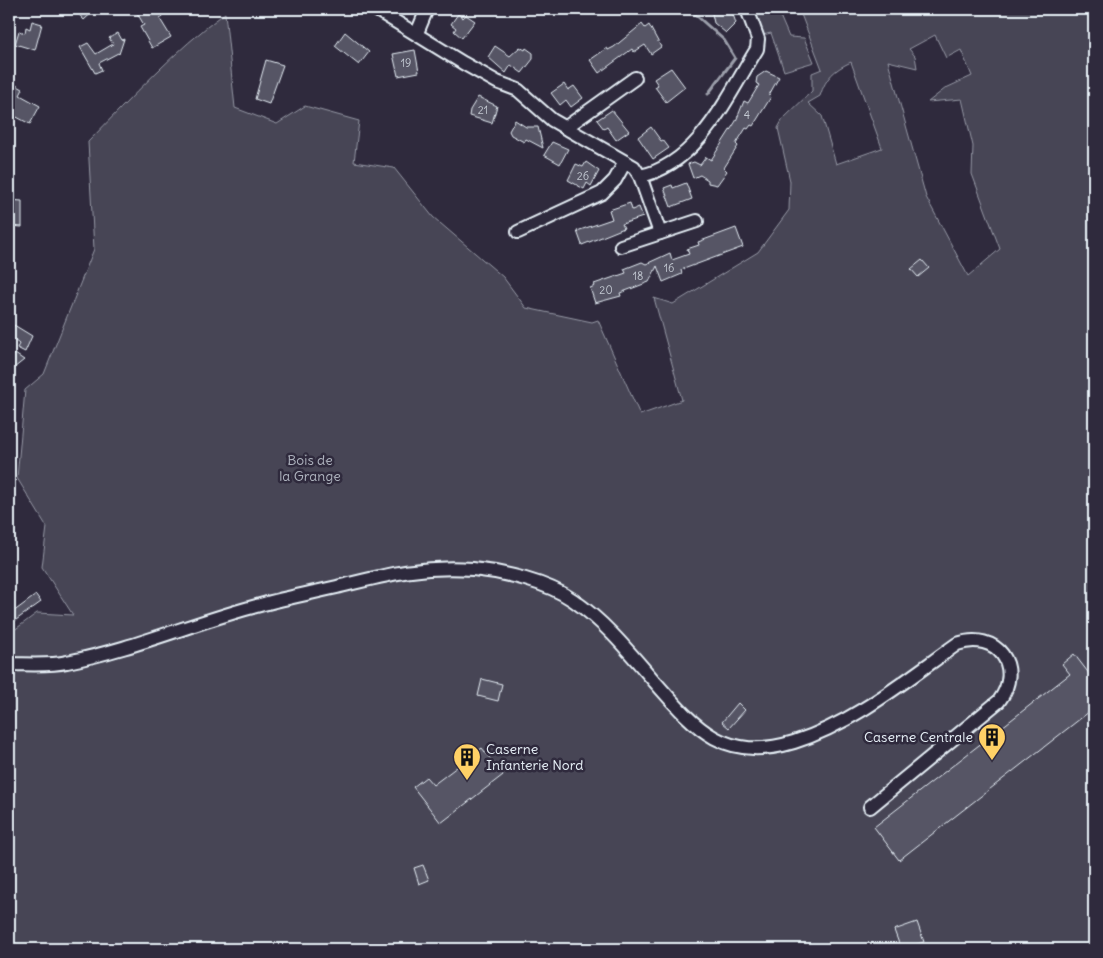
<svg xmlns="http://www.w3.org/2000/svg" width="1103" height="958" font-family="Delius,sans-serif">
  <rect width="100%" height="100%" fill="#2f2a3d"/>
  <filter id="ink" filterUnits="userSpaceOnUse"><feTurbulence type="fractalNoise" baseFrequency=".02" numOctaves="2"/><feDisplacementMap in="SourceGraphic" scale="10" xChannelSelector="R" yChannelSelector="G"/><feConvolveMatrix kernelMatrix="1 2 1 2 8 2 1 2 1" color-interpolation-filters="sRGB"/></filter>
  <g filter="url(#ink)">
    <g fill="#464455" stroke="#979aa6" fill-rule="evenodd">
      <path d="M 754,9 L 777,9 L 789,37 L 804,38 L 814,62 L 784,71 L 771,33 L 763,35 Z"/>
      <path d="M 799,9 L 1094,9 L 1094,949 L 9,949 L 9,634 L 37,613 L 73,615 L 42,567 L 47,527 L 17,478 L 25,390 L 44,374 L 94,249 L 88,142 C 132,97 174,51 225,13 L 235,108 L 277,124 L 305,106 L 359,121 L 354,162 L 394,168 L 433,217 L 503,277 L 526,308 L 592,322 L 598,320 L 640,415 L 682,400 L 654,298 L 673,304 L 758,252 L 789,210 L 790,181 L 778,128 L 783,119 L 812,91 L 812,73 L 822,69 ZM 935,35 L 946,58 L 961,50 L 972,76 L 946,88 L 928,102 L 962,99 L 973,146 L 972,174 L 1000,249 L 968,276 L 926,197 L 888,61 L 917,68 L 915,56 L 909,49 ZM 851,62 L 882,148 L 836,164 L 822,116 L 808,103 L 820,96 C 826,77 834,70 851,62 Z"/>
    </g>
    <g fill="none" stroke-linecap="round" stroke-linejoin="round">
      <path stroke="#9c9fab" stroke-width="3" d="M 689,9 L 724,40 L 735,58 L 708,94"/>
    </g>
    <g fill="#575565" stroke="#e8f1f8">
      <path d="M 74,9 L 96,9 L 84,20 Z"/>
      <path d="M 144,9 L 158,9 L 163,17 L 160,19 L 171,37 L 152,48 L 140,27 L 144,25 L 137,13 Z"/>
      <path d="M 711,9 L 731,9 L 736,23 L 726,33 L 714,23 Z"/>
      <path d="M 458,14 L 463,18 L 466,15 L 475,21 L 462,38 L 454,31 L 456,28 L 451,24 Z"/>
      <path d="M 32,21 L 42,24 L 35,50 L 15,44 L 19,31 L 25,33 L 26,27 L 30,29 Z"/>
      <path d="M 642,24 L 645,28 L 649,25 L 661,47 L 651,54 L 645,45 L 634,52 L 632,49 L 599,73 L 590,60 L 607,48 L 608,50 L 614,47 Z"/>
      <path d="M 345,32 L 369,52 L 359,65 L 335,46 Z"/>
      <path d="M 118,33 L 122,40 L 124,39 L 119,54 L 118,53 L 99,63 L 102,70 L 95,73 L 80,47 L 88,43 L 96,54 L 113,44 L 109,38 Z"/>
      <path d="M 495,46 L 510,56 L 520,47 L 525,50 L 526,48 L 533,53 L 533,59 L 522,73 L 511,65 L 506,73 L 488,57 Z"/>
      <path d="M 415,50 L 419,72 L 398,76 L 393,54 Z"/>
      <path d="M 266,60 L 283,65 L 269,104 L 255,99 Z"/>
      <path d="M 671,68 L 685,87 L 666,102 L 655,87 L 658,85 L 654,79 Z"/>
      <path d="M 766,71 L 779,77 L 769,95 L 771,97 L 753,126 L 751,125 L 748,129 L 746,128 L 736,144 L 738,146 L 724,168 L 727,171 L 717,185 L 708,183 L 708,180 L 700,175 L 693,178 L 688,164 L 694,162 L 700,165 L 706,157 L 711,160 L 736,121 L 744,101 L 748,103 L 759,85 L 756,83 L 757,77 Z"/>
      <path d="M 14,84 L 23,89 L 20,95 L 40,106 L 30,124 L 9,113 L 9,95 Z"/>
      <path d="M 564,84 L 568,90 L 574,86 L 583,98 L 571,107 L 566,100 L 560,105 L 551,93 Z"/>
      <path d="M 478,97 L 497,106 L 492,123 L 469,116 L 470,110 Z"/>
      <path d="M 612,110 L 629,131 L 616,140 L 607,127 L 604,129 L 597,120 Z"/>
      <path d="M 515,120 L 526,127 L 538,127 L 543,148 L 526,139 L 524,142 L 511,135 L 509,131 Z"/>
      <path d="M 651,127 L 661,141 L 663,140 L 669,148 L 653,159 L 638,137 Z"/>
      <path d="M 552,142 L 568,149 L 560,164 L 544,155 Z"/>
      <path d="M 586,162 L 599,171 L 591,186 L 587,183 L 584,189 L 568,180 L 576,164 L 583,167 Z"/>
      <path d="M 686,183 L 692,199 L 671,207 L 664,188 L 672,185 L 673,188 Z"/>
      <path d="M 9,200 L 22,201 L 22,227 L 9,226 Z"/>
      <path d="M 630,203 L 632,210 L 639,207 L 643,217 L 622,224 L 624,228 L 582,245 L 577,231 L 612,219 L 609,210 Z"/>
      <path d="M 736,228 L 743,247 L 681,270 L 682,274 L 663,282 L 657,266 L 649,282 L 620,293 L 621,296 L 595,303 L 590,288 L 595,286 L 594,284 L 626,273 L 624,269 L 642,262 L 646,264 L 670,253 L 672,260 L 689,254 L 687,249 L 699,245 L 698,242 Z"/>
      <path d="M 922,260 L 929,268 L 918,277 L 911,269 Z"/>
      <path d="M 14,325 L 32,336 L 25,352 L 17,348 L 19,344 L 9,336 Z"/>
      <path d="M 15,354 L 24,360 L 14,368 L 10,361 Z"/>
      <path d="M 36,595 L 41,602 L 9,625 L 9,615 Z"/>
      <path d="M 1074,654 L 1094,680 L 1094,708 L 899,860 L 874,827 L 1070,674 L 1062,664 Z"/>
      <path d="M 482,679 L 502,684 L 498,701 L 478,696 Z"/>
      <path d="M 738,703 L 745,710 L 729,728 L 722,722 Z"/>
      <path d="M 482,748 L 503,775 L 441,823 L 413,787 L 426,777 L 433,785 Z"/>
      <path d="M 423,865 L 429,880 L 419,884 L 414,868 Z"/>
      <path d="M 917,922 L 924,942 L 901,949 L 894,930 Z"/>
    </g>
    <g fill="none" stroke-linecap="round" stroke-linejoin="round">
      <g stroke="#e8f1f8" stroke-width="16">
        <g id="minor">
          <path d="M 375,9 L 463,63 L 497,82 L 518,90 L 552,120 L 634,167 L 640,176 L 660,233"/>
          <path d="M 417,33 L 427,9"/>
          <path d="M 565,128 L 635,78"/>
          <path d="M 640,176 C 699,164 728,95 757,49 L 758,39 L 747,9"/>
          <path d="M 518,232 L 602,193 L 615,180 L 625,162"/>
          <path d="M 621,246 L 697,221"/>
          <path d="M 9,664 C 27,664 49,666 67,662 C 133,649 195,622 260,605 C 285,598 311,593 337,587 C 385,575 422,565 473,569 C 504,572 547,582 573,600 C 605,622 630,653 655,682 C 696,729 725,763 794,742 C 854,723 906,680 957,644 C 997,630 1024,667 999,701 L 870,807"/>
        </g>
      </g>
      <use href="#minor" stroke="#2f2a3d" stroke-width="12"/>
    </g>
  </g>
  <defs>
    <g id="building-pin" transform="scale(1.4375)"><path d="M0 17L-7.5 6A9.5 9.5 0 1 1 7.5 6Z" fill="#ffd166" stroke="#2f2a3d"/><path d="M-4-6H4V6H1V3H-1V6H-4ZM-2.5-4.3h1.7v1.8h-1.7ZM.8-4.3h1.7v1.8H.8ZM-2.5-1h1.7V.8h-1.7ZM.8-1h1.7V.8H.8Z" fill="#111"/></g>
  </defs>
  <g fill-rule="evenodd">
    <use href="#building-pin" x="992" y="737"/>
    <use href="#building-pin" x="467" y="757"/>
  </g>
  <g text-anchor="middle" stroke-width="5" stroke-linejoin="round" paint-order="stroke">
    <g font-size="11" fill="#c4cad3">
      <text x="406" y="67">19</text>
      <text x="483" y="114">21</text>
      <text x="747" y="119">4</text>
      <text x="583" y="180">26</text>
      <text x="669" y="272">16</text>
      <text x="638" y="280">18</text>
      <text x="606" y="294">20</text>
    </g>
    <g font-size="14" fill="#afb4bf" stroke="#2f2a3d">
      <text x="310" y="465">Bois de<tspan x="310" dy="16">la Grange</tspan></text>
    </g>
    <g font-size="14" fill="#e8f1f8" stroke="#2f2a3d" text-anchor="end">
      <text x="973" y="742">Caserne Centrale</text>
      <text x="486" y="754" text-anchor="start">Caserne<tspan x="486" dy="16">Infanterie Nord</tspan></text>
    </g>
  </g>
  <rect width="1103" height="958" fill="none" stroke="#2f2a3d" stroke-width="30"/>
  <rect x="15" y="15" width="1073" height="928" fill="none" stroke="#e8f1f8" stroke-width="2" filter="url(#ink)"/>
</svg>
